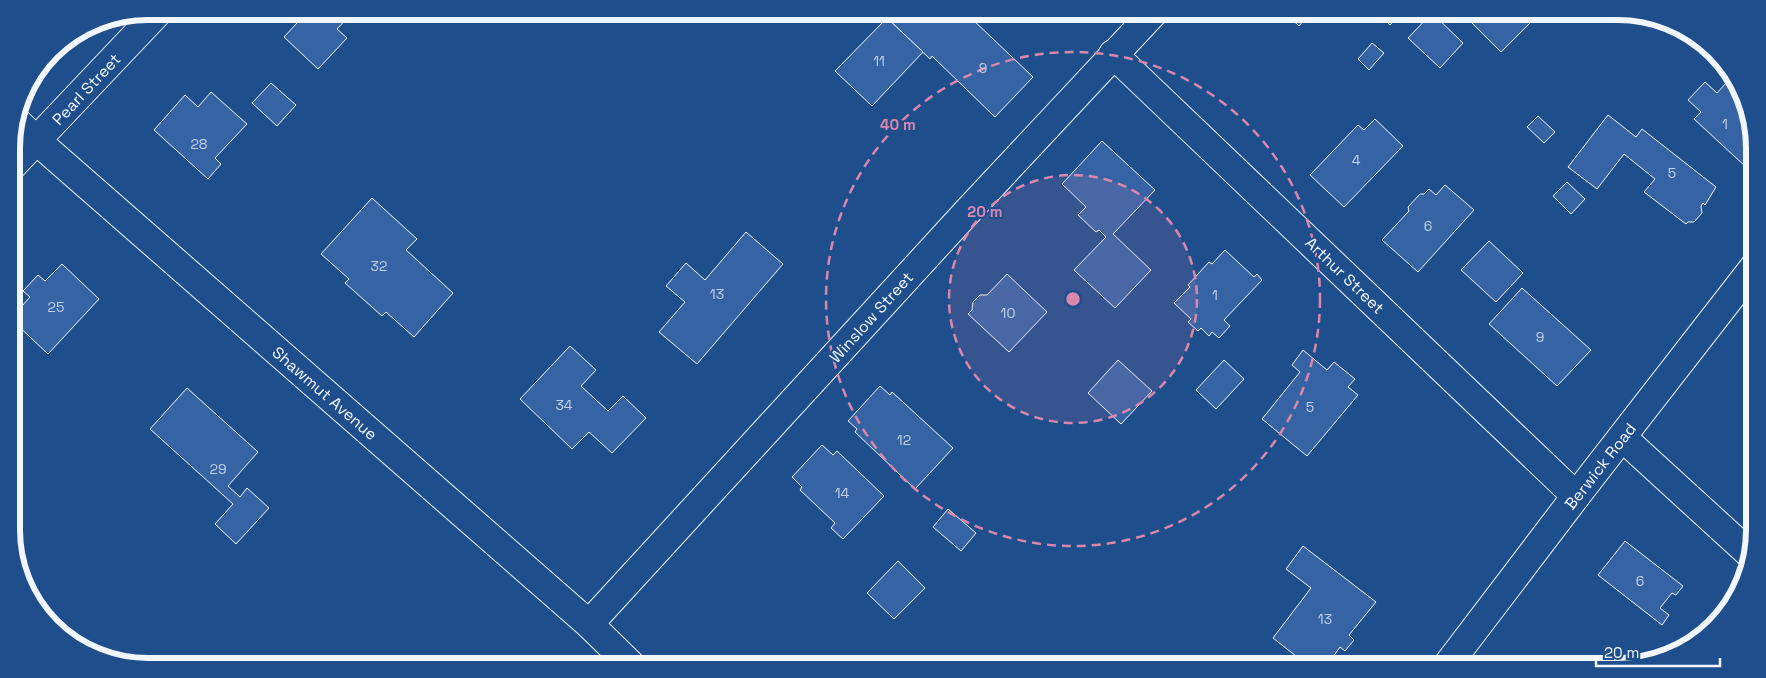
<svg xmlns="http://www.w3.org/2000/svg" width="1766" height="678" font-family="'Space Grotesk',sans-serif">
  <rect width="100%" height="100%" fill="#1f4e8c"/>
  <g fill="#3563a3" stroke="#f2f6ff">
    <path d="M 308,11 L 320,12 L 372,11 L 363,21 L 353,12 L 337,29 L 347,38 L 318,69 L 284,37 Z"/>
    <path d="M 893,11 L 929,11 L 939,21 L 949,11 L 953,11 L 965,22 L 970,17 L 1033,77 L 995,117 L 932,56 L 930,59 L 887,18 Z"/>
    <path d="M 1283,11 L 1328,11 L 1318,21 L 1309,14 L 1299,26 Z"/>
    <path d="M 1376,11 L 1403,11 L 1390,25 Z"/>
    <path d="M 1445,11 L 1469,11 L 1457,23 Z"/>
    <path d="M 1483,11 L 1527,11 L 1534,19 L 1501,52 L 1472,23 Z"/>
    <path d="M 1432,13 L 1463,43 L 1440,68 L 1408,38 Z"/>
    <path d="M 887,18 L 923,52 L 872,106 L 835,71 Z"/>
    <path d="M 1372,43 L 1384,53 L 1369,70 L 1358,59 Z"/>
    <path d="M 1705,82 L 1717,93 L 1727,82 L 1738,92 L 1754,130 L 1754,160 L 1746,167 L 1694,119 L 1701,112 L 1688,100 Z"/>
    <path d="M 271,83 L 296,105 L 277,126 L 252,103 Z"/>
    <path d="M 211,92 L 247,124 L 215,158 L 221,164 L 208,179 L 154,130 L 185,95 L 198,107 Z"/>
    <path d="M 1608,115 L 1636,137 L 1642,129 L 1716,187 L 1705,205 L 1703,203 L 1701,206 L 1702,213 L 1694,222 L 1688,222 L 1686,224 L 1644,192 L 1655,179 L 1624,154 L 1597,189 L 1568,167 Z"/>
    <path d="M 1538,116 L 1555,132 L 1544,143 L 1527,127 Z"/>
    <path d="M 1375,119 L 1403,146 L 1344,207 L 1310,175 L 1358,125 L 1364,130 Z"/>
    <path d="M 1102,141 L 1155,190 L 1113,234 L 1151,270 L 1115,308 L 1074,270 L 1106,237 L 1099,230 L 1096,232 L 1078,215 L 1086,207 L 1062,184 Z"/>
    <path d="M 1567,182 L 1585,199 L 1571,214 L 1553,196 Z"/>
    <path d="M 1445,185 L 1474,210 L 1418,272 L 1382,240 L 1409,211 L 1408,207 L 1420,194 L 1424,194 L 1429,189 L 1436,195 Z"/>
    <path d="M 372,198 L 417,239 L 406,250 L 453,293 L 414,337 L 386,312 L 382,316 L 345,283 L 349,279 L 321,254 Z"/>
    <path d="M 746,232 L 783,264 L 697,364 L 659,332 L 685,302 L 666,286 L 686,263 L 705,280 Z"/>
    <path d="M 1489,241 L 1523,273 L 1496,302 L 1461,270 Z"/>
    <path d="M 1225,250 L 1254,277 L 1257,274 L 1262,280 L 1224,320 L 1230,326 L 1219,338 L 1212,332 L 1209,336 L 1201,328 L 1198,331 L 1188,322 L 1191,319 L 1174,303 L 1190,287 L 1188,285 L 1209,262 L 1212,264 Z"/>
    <path d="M 62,264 L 99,299 L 48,354 L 13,321 L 13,316 L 30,297 L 23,291 L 38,275 L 45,281 Z"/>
    <path d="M 1007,274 L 1047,312 L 1009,352 L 968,314 L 972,310 L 973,302 L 980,295 L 987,295 Z"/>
    <path d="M 1522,288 L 1591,350 L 1557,386 L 1489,324 Z"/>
    <path d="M 570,346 L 596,370 L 581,386 L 608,411 L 623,396 L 646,418 L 612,453 L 589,432 L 572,449 L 520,399 Z"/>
    <path d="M 1303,350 L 1327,370 L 1334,362 L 1355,379 L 1348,387 L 1358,395 L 1307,456 L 1262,419 L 1300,372 L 1292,365 Z"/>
    <path d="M 1118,360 L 1152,391 L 1121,424 L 1088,393 Z"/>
    <path d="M 1224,360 L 1244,379 L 1216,409 L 1196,390 Z"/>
    <path d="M 880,386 L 890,395 L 892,392 L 953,448 L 915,489 L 855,432 L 857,429 L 848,421 Z"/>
    <path d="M 187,388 L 258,452 L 228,486 L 240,497 L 247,488 L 269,508 L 236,544 L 215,524 L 233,504 L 150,429 Z"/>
    <path d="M 822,445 L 833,455 L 837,451 L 884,496 L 843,539 L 831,528 L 835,523 L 800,490 L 802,487 L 792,477 Z"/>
    <path d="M 948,509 L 976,533 L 961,551 L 933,527 Z"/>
    <path d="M 1625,541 L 1683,586 L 1676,595 L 1672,593 L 1660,608 L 1669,615 L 1662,625 L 1598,575 Z"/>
    <path d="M 1303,546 L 1376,602 L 1349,635 L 1354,640 L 1345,651 L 1340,647 L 1326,667 L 1310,667 L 1273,638 L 1311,588 L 1286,569 Z"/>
    <path d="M 898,561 L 925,588 L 894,619 L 867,593 Z"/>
  </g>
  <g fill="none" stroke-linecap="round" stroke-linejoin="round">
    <g stroke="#f2f6ff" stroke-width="30">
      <g id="minor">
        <path d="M 1113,54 L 1576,496"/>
        <path d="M 16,121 L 37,141 L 589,624 L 633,667"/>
        <path d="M 12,166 L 159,11"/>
        <path d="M 1622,437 L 1751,555"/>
        <path d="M 589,624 L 967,212 L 1155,11"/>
      </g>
    </g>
    <g stroke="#f2f6ff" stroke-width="30">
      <path id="tertiary" d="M 1446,667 L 1576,496 L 1754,267"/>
    </g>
    <use href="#minor" stroke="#1f4e8c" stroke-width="28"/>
    <use href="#tertiary" stroke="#1f4e8c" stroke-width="28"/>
  </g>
  <circle cx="1073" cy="299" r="124" fill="#da87ad" fill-opacity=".12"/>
  <g fill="none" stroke="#da87ad" stroke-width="2.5" stroke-dasharray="9 6">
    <circle cx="1073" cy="299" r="124"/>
    <circle cx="1073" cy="299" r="247"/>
  </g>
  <g text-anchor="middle" stroke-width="4" stroke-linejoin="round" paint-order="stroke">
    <g font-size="14" fill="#c3d1e8">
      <text x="879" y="66">11</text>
      <text x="983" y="73">9</text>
      <text x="1725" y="129">1</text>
      <text x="199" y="149">28</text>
      <text x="1356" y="165">4</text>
      <text x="1672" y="178">5</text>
      <text x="1428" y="231">6</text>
      <text x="379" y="271">32</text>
      <text x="717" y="299">13</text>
      <text x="1215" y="300">1</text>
      <text x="56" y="312">25</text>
      <text x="1008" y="318">10</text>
      <text x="1540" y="342">9</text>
      <text x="564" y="410">34</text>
      <text x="1310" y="412">5</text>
      <text x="904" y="445">12</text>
      <text x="218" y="474">29</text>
      <text x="842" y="498">14</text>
      <text x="1640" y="586">6</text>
      <text x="1325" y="624">13</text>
    </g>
    <g font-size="16" fill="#f2f6ff" stroke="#1f4e8c">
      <text transform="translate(86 89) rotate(-47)" y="6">Pearl Street</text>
      <text transform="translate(1345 275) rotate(44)" y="6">Arthur Street</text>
      <text transform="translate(871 317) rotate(-48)" y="6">Winslow Street</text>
      <text transform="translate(325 393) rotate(41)" y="6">Shawmut Avenue</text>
      <text transform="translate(1600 466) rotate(-52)" y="6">Berwick Road</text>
    </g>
  </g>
  <path d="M0 0H1766V678H0ZM148 20H1618A128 128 0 0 1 1746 148V530A128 128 0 0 1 1618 658H148A128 128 0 0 1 20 530V148A128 128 0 0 1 148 20Z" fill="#1f4e8c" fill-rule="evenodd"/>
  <path fill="none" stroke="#f2f6ff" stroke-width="6" d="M148 20H1618A128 128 0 0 1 1746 148V530A128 128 0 0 1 1618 658H148A128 128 0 0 1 20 530V148A128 128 0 0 1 148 20Z"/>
  <circle cx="1073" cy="299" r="8" fill="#da87ad" stroke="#1f4e8c" stroke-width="2.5"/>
  <g font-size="15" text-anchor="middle" font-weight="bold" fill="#da87ad" stroke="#1f4e8c" stroke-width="4" stroke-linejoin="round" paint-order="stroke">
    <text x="898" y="130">40 m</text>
    <text x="985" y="217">20 m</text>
  </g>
  <path d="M1596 658v8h124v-8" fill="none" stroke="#f2f6ff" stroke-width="2.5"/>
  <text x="1604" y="658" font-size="15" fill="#f2f6ff" stroke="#1f4e8c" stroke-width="4" paint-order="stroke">20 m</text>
</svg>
